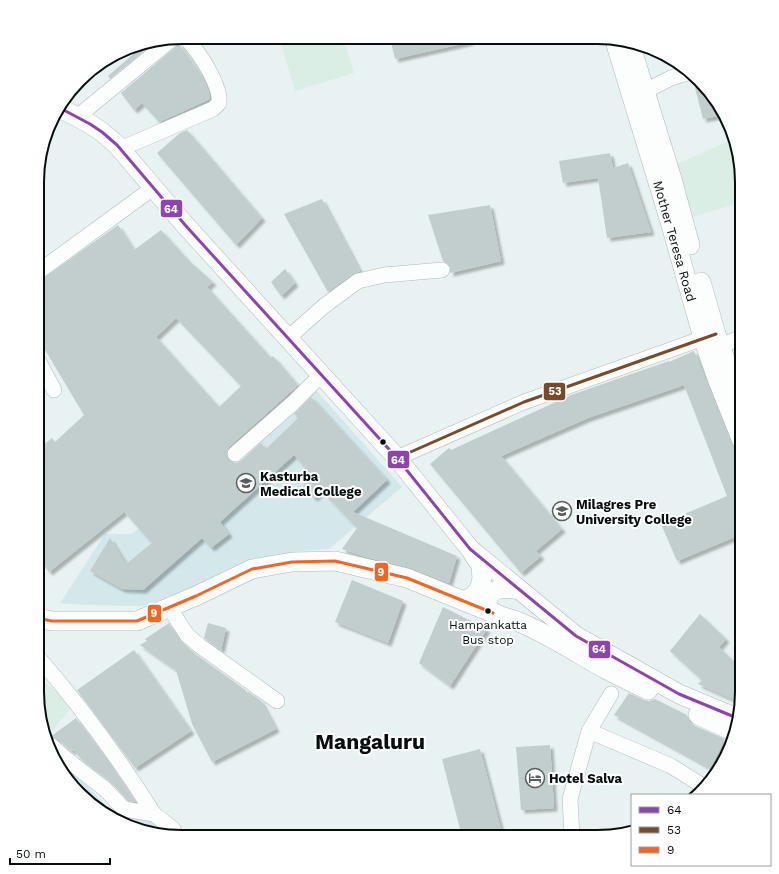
<svg xmlns="http://www.w3.org/2000/svg" width="779" height="874" font-family="'Work Sans',sans-serif">
  <defs>
    <filter id="shadow"><feDropShadow dx="3.5" dy="3.5" stdDeviation="1" flood-color="#0004"/></filter>
  </defs>
  <rect width="100%" height="100%" fill="#e8f2f2"/>
  <g fill="#d4e7ea">
    <path d="M 307,380 L 402,487 L 329,549 L 300,551 L 143,606 L 84,605 L 60,603 L 105,534 L 132,534 L 255,432 Z"/>
    <path d="M 50,739 L 67,765 L 111,811 L 160,811 L 192,837 L 172,837 L 109,817 L 61,772 Z"/>
  </g>
  <g fill="#daeee5">
    <path d="M 279,37 L 343,37 L 354,73 L 295,91 Z"/>
    <path d="M 731,140 L 742,173 L 742,202 L 693,217 L 677,164 Z"/>
    <path d="M 37,677 L 74,704 L 53,730 L 47,730 L 37,701 Z"/>
  </g>
  <g fill="#c2cecd" fill-rule="evenodd" filter="url(#shadow)">
    <path d="M 390,38 L 470,38 L 470,42 L 395,59 Z"/>
    <path d="M 155,42 L 110,79 L 108,76 L 146,43 Z"/>
    <path d="M 179,44 L 200,73 L 208,90 L 210,99 L 159,122 L 142,103 L 134,110 L 121,93 Z"/>
    <path d="M 694,79 L 718,102 L 722,115 L 703,119 L 693,80 Z"/>
    <path d="M 187,130 L 262,218 L 236,245 L 157,153 L 180,133 Z"/>
    <path d="M 610,153 L 613,168 L 628,163 L 651,232 L 607,238 L 598,178 L 563,183 L 559,161 Z"/>
    <path d="M 322,199 L 360,271 L 353,274 L 328,292 L 284,214 Z"/>
    <path d="M 490,205 L 501,261 L 450,273 L 450,265 L 443,261 L 428,215 Z"/>
    <path d="M 118,225 L 134,250 L 161,230 L 188,260 L 213,282 L 207,287 L 271,358 L 273,356 L 298,385 L 229,447 L 227,451 L 226,455 L 229,460 L 232,463 L 237,463 L 241,461 L 261,443 L 266,449 L 298,418 L 294,414 L 311,397 L 387,480 L 353,512 L 457,556 L 449,583 L 411,568 L 366,557 L 342,549 L 357,528 L 322,491 L 314,498 L 303,485 L 313,476 L 294,455 L 220,522 L 229,534 L 211,548 L 202,538 L 143,590 L 122,589 L 90,571 L 110,538 L 126,564 L 152,543 L 125,513 L 128,509 L 49,572 L 38,557 L 38,449 L 52,438 L 55,442 L 84,415 L 38,338 L 38,282 ZM 176,318 L 241,386 L 219,407 L 156,337 Z"/>
    <path d="M 285,269 L 295,283 L 281,296 L 271,282 Z"/>
    <path d="M 694,351 L 742,468 L 742,534 L 677,561 L 661,524 L 727,496 L 684,385 L 588,418 L 501,456 L 562,529 L 536,551 L 541,556 L 521,573 L 430,464 L 449,448 L 451,450 L 571,395 L 669,361 L 669,362 Z"/>
    <path d="M 352,580 L 403,601 L 388,643 L 335,622 Z"/>
    <path d="M 443,607 L 487,629 L 450,686 L 419,663 Z"/>
    <path d="M 700,614 L 726,639 L 719,647 L 742,669 L 741,703 L 698,684 L 702,680 L 670,651 Z"/>
    <path d="M 169,623 L 180,640 L 194,653 L 244,689 L 247,693 L 249,692 L 261,701 L 276,729 L 212,762 L 192,724 L 176,670 L 140,645 L 147,641 L 145,639 Z"/>
    <path d="M 208,623 L 226,628 L 221,650 L 204,638 Z"/>
    <path d="M 134,650 L 191,731 L 135,768 L 77,690 Z"/>
    <path d="M 629,693 L 644,700 L 649,701 L 655,699 L 687,715 L 689,721 L 693,725 L 725,739 L 710,768 L 614,715 Z"/>
    <path d="M 76,718 L 106,758 L 135,802 L 128,801 L 111,782 L 81,759 L 74,750 L 71,751 L 58,739 L 50,737 Z"/>
    <path d="M 550,745 L 554,808 L 521,810 L 516,747 Z"/>
    <path d="M 480,749 L 503,837 L 462,837 L 442,759 Z"/>
  </g>
  <g fill="none" stroke-linecap="round" stroke-linejoin="round">
    <g stroke="#b2b9b9" stroke-width="16">
      <g id="minor">
        <path d="M 645,91 L 671,78 L 687,73"/>
        <path d="M 77,117 L 172,39"/>
        <path d="M 120,149 L 213,109 L 219,103 C 221,84 198,51 185,37"/>
        <path d="M 38,272 L 153,188"/>
        <path d="M 288,338 L 324,306 L 358,281 L 384,275 L 442,270"/>
        <path d="M 720,346 L 742,337"/>
        <path d="M 38,360 L 54,390"/>
        <path d="M 235,454 L 293,403 L 321,375"/>
        <path d="M 397,458 L 524,402 L 712,335"/>
        <path d="M 169,607 L 187,635 L 200,646 L 277,701"/>
        <path d="M 37,656 C 80,705 119,759 154,814"/>
        <path d="M 589,731 L 611,694"/>
        <path d="M 52,746 L 65,758 L 105,789 L 124,809 L 154,814 L 173,829 L 177,837"/>
        <path d="M 572,837 L 570,799 L 589,731 L 671,766 L 703,786"/>
      </g>
    </g>
    <g stroke="#b2b9b9" stroke-width="20">
      <g id="major">
        <path d="M 614,38 L 671,225 L 703,338 L 718,381 L 742,441"/>
        <path d="M 630,43 L 672,179 L 690,245"/>
        <path d="M 58,107 L 90,124 L 102,132 L 117,145 L 186,226 L 397,458 L 470,549 L 576,636 L 679,694 L 737,718"/>
        <path d="M 701,282 L 716,334 L 742,406"/>
        <path d="M 520,590 C 512,589 500,586 493,592 C 488,595 485,603 489,608 C 494,616 510,618 519,622 C 550,635 578,654 607,670 C 621,677 635,684 648,690"/>
        <path d="M 463,601 L 472,597 L 479,590 L 482,579 L 481,565 L 473,554"/>
        <path d="M 37,618 L 52,621 L 137,621 L 196,596 L 252,569 L 292,562 L 335,561 L 407,578 L 493,613"/>
        <path d="M 698,715 L 733,731"/>
      </g>
    </g>
    <use href="#minor" stroke="#fcfdfd" stroke-width="15"/>
    <use href="#major" stroke="#fcfdfd" stroke-width="19"/>
    <g stroke="#fff" stroke-width="6">
      <path id="bus-1" d="M 58,107 L 90,124 L 102,132 L 117,145 L 186,226 L 397,458 L 470,549 L 576,636 L 679,694 L 737,718"/>
    </g>
    <g stroke="#fff" stroke-width="6">
      <path id="bus-2" d="M 397,458 L 524,402 L 716,334"/>
    </g>
    <g stroke="#fff" stroke-width="6">
      <path id="bus-3" d="M 37,618 L 52,621 L 137,621 L 196,596 L 252,569 L 292,562 L 335,561 L 407,578 L 493,613"/>
    </g>
    <use href="#bus-1" stroke="#8e44ad" stroke-width="3"/>
    <use href="#bus-2" stroke="#7a4b2a" stroke-width="3"/>
    <use href="#bus-3" stroke="#f26522" stroke-width="3"/>
  </g>
  <defs>
    <g id="university-ring" transform="scale(1)"><circle r="9.5" fill="#fff" stroke="#565e5e" stroke-width="1.5"/><path d="M0-5L7-2L0 1L-7-2ZM-4 1L0 2.5L4 1V4Q0 6-4 4Z" fill="#565e5e"/></g>
    <g id="school-ring" transform="scale(1)"><circle r="9.5" fill="#fff" stroke="#565e5e" stroke-width="1.5"/><path d="M0-5L7-2L0 1L-7-2ZM-4 1L0 2.5L4 1V4Q0 6-4 4Z" fill="#565e5e"/></g>
    <g id="hotel-ring" transform="scale(1)"><circle r="9.5" fill="#fff" stroke="#565e5e" stroke-width="1.5"/><path d="M-6-4.5h1.5V1H6V5H4.5V3h-9V5H-6ZM-4 0a1.8 1.8 0 1 1 3.6 0ZM.5 0V-2.5h3Q6-2.5 6 0Z" fill="#565e5e"/></g>
  </defs>
  <g fill-rule="evenodd">
    <use href="#university-ring" x="246" y="483"/>
    <use href="#school-ring" x="562" y="511"/>
    <use href="#hotel-ring" x="535" y="778"/>
  </g>
  <g fill="#080e0e" stroke="#fff" stroke-width="1.5">
    <circle cx="383" cy="442" r="3.5"/>
    <circle cx="488" cy="611" r="3.5"/>
  </g>
  <g text-anchor="middle" stroke-width="4" stroke-linejoin="round" paint-order="stroke">
    <g font-size="12" fill="#080e0e" stroke="#fff">
      <text x="488" y="629">Hampankatta<tspan x="488" dy="15">Bus stop</tspan></text>
    </g>
    <g font-size="13" fill="#080e0e" stroke="#fff">
      <text transform="translate(675 241) rotate(74)" y="5">Mother Teresa Road</text>
    </g>
    <g font-size="13" font-weight="bold" fill="#080e0e" stroke="#fff" text-anchor="start">
      <text x="260" y="481">Kasturba<tspan x="260" dy="15">Medical College</tspan></text>
      <text x="576" y="509">Milagres Pre<tspan x="576" dy="15">University College</tspan></text>
      <text x="549" y="783">Hotel Salva</text>
    </g>
    <g font-size="21" font-weight="bold" fill="#080e0e" stroke="#fff">
      <text x="370" y="749">Mangaluru</text>
    </g>
  </g>
  <path d="M0 0H779V874H0ZM182 44H597A138 138 0 0 1 735 182V692A138 138 0 0 1 597 830H182A138 138 0 0 1 44 692V182A138 138 0 0 1 182 44Z" fill="#fff" fill-rule="evenodd"/>
  <path fill="none" stroke="#080e0e" stroke-width="2" d="M182 44H597A138 138 0 0 1 735 182V692A138 138 0 0 1 597 830H182A138 138 0 0 1 44 692V182A138 138 0 0 1 182 44Z"/>
  <g stroke="#fff" stroke-width="1.5">
    <rect x="160" y="199" width="23" height="19" rx="4" fill="#8e44ad"/>
    <rect x="543" y="382" width="23" height="19" rx="4" fill="#7a4b2a"/>
    <rect x="387" y="450" width="23" height="19" rx="4" fill="#8e44ad"/>
    <rect x="374" y="562" width="15" height="20" rx="4" fill="#f26522"/>
    <rect x="147" y="604" width="15" height="19" rx="4" fill="#f26522"/>
    <rect x="588" y="640" width="23" height="19" rx="4" fill="#8e44ad"/>
  </g>
  <g font-size="11" text-anchor="middle" font-weight="bold" fill="#fff">
    <text x="171" y="213">64</text>
    <text x="555" y="395">53</text>
    <text x="398" y="464">64</text>
    <text x="381" y="576">9</text>
    <text x="154" y="617">9</text>
    <text x="599" y="653">64</text>
  </g>
  <rect x="631" y="794" width="140" height="72" fill="#ffffff" stroke="#9c9f9f"/>
  <rect x="639" y="807" width="20" height="6" fill="#8e44ad" stroke="#9c9f9f"/>
  <text x="667" y="814" font-size="12" fill="#080e0e">64</text>
  <rect x="639" y="827" width="20" height="6" fill="#7a4b2a" stroke="#9c9f9f"/>
  <text x="667" y="834" font-size="12" fill="#080e0e">53</text>
  <rect x="639" y="847" width="20" height="6" fill="#f26522" stroke="#9c9f9f"/>
  <text x="667" y="854" font-size="12" fill="#080e0e">9</text>
  <path d="M10 858v6h100v-6" fill="none" stroke="#080e0e" stroke-width="2"/>
  <text x="16" y="858" font-size="12" fill="#080e0e" stroke="#ffffff" stroke-width="3" paint-order="stroke">50 m</text>
</svg>
